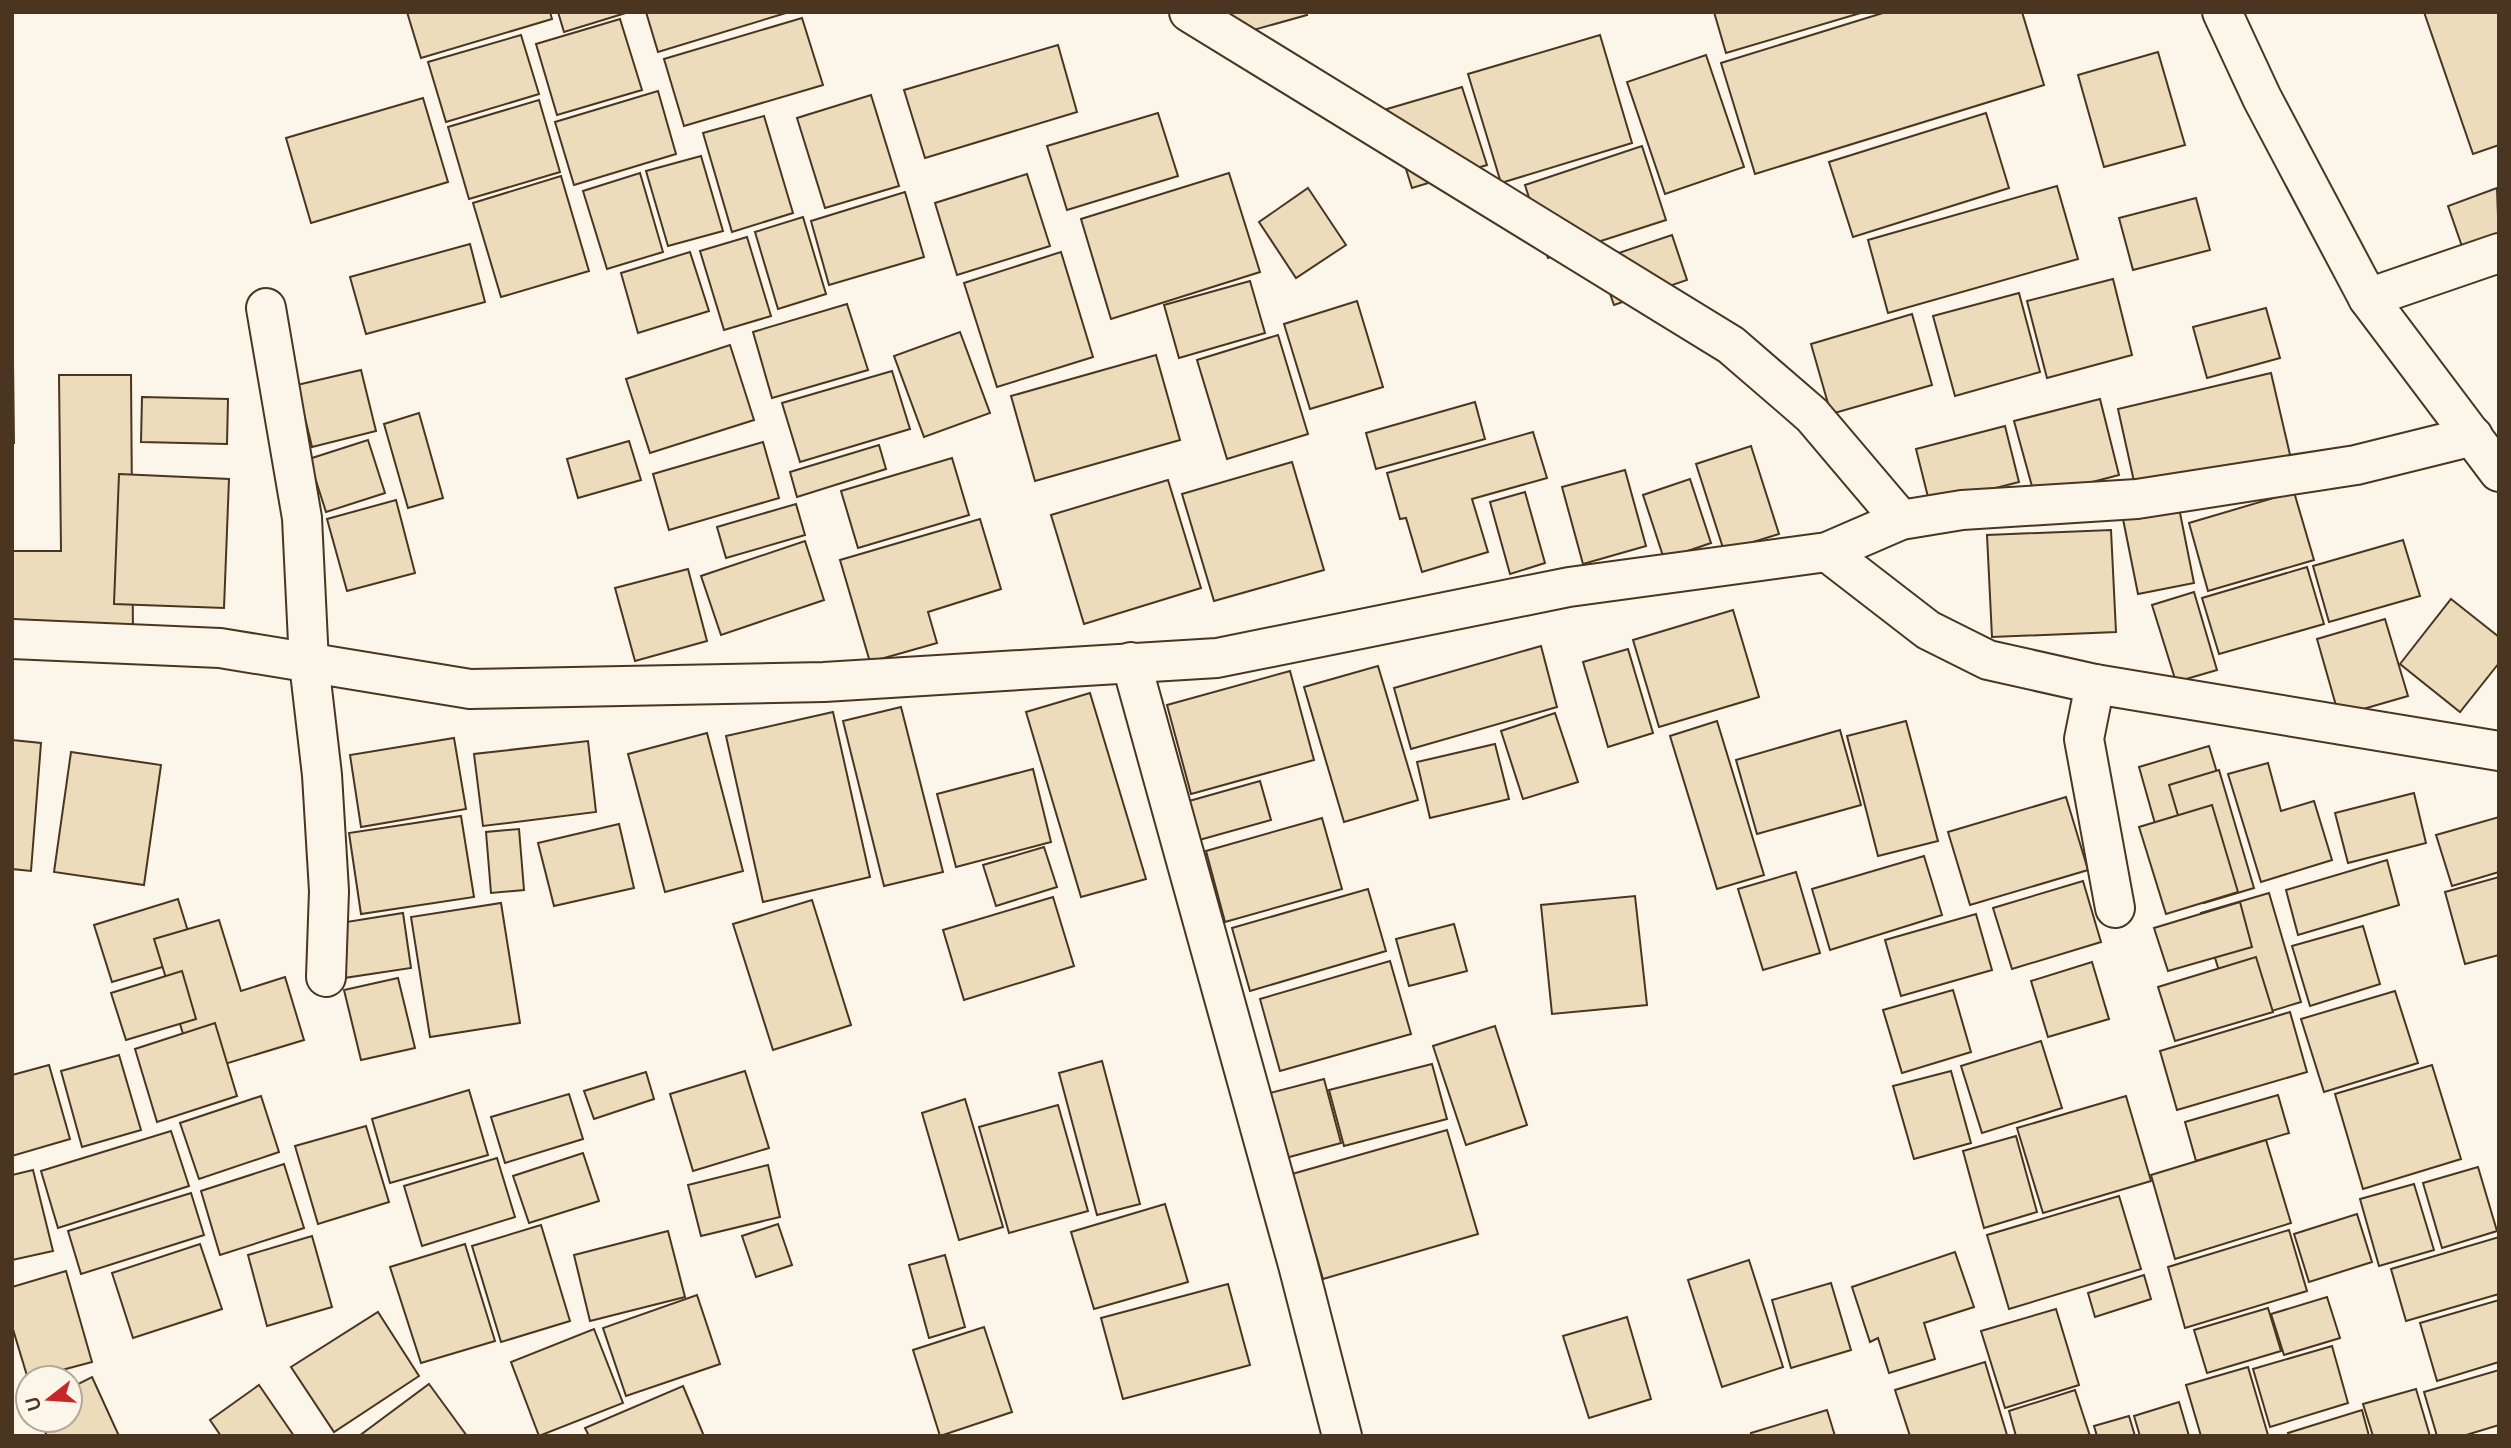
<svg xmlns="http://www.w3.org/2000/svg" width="2511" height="1448" font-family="Cabin,sans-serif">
  <rect width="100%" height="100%" fill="#fbf6e9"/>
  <g fill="#ecdcbc" stroke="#4a3520" stroke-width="2">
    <path d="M 407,12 L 550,12 L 552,19 L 421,58 Z"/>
    <path d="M 558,12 L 629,12 L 564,32 Z"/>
    <path d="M 646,12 L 785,12 L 786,13 L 658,52 Z"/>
    <path d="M 1210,12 L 1306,12 L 1307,15 L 1218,40 Z"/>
    <path d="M 1714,12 L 1864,12 L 1726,53 Z"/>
    <path d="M 1886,12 L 2022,12 L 2044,85 L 1755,174 L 1721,63 Z"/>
    <path d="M 2424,12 L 2499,12 L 2499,145 L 2473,154 Z"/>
    <path d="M 802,18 L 823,85 L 684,126 L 664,59 Z"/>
    <path d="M 620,19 L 642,90 L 557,115 L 536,44 Z"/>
    <path d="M 521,35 L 539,94 L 446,122 L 428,62 Z"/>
    <path d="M 1600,35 L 1632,143 L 1501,183 L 1468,74 Z"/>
    <path d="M 1058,45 L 1077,112 L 925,158 L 904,90 Z"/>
    <path d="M 2158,52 L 2185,145 L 2104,167 L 2078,75 Z"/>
    <path d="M 1706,55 L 1744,167 L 1665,194 L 1627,82 Z"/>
    <path d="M 1462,87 L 1487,165 L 1412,188 L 1387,109 Z"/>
    <path d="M 658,91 L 676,154 L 574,185 L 555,122 Z"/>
    <path d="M 871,95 L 899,186 L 825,208 L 797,118 Z"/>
    <path d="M 423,98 L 448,182 L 311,223 L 286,138 Z"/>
    <path d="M 539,100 L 560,172 L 469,199 L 448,127 Z"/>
    <path d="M 1158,113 L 1178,176 L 1067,210 L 1047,146 Z"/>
    <path d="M 1986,113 L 2009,188 L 1853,237 L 1829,162 Z"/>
    <path d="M 764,116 L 793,213 L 732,232 L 703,133 Z"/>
    <path d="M 1642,146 L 1666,220 L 1548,258 L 1525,185 Z"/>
    <path d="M 701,156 L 723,231 L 668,246 L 646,171 Z"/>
    <path d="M 640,173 L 663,252 L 607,269 L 583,191 Z"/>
    <path d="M 1229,173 L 1260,272 L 1111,319 L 1081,219 Z"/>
    <path d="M 1027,174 L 1050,246 L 957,275 L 935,203 Z"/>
    <path d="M 561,176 L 589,271 L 501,297 L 473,203 Z"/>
    <path d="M 2057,186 L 2078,259 L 1888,313 L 1868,240 Z"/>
    <path d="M 1308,188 L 1346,245 L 1296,278 L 1259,222 Z"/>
    <path d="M 2497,188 L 2499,244 L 2465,255 L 2448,206 Z"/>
    <path d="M 905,192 L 924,257 L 829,285 L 811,221 Z"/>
    <path d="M 2196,198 L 2210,250 L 2133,270 L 2119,218 Z"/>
    <path d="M 803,217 L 826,294 L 778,309 L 755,232 Z"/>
    <path d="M 1672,235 L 1687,280 L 1614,305 L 1598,260 Z"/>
    <path d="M 747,237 L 771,316 L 724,330 L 700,251 Z"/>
    <path d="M 470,244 L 485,302 L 366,334 L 350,277 Z"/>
    <path d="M 690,252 L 709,311 L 638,333 L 621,273 Z"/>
    <path d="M 1061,252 L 1093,357 L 997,387 L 964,283 Z"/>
    <path d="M 2113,279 L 2132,355 L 2047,378 L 2027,301 Z"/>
    <path d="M 1250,281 L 1265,333 L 1179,358 L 1164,305 Z"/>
    <path d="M 2019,293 L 2040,372 L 1955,396 L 1933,316 Z"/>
    <path d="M 1357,301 L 1383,387 L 1310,409 L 1284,324 Z"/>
    <path d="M 847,304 L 868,370 L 772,398 L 753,332 Z"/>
    <path d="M 2266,308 L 2280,358 L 2207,378 L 2193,327 Z"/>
    <path d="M 1912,314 L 1932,385 L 1831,414 L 1811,344 Z"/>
    <path d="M 960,332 L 990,413 L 924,437 L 894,356 Z"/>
    <path d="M 1278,335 L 1308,434 L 1227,459 L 1197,360 Z"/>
    <path d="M 730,345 L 754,420 L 650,453 L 626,379 Z"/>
    <path d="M 1156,355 L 1180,440 L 1035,481 L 1011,396 Z"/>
    <path d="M 12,362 L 13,362 L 14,443 L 12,443 Z"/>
    <path d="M 361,370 L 376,431 L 312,447 L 297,385 Z"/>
    <path d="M 892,371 L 910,429 L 800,462 L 782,403 Z"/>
    <path d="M 2271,373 L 2291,459 L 2137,495 L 2118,409 Z"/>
    <path d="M 59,375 L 131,375 L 133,634 L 12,632 L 12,551 L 61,551 Z"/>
    <path d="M 142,397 L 228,399 L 227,444 L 141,442 Z"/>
    <path d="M 2100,399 L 2119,475 L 2035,497 L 2014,421 Z"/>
    <path d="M 1475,402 L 1485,439 L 1376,469 L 1366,433 Z"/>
    <path d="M 419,413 L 443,498 L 408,508 L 384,424 Z"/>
    <path d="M 2005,426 L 2019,482 L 1930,505 L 1916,449 Z"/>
    <path d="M 1533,432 L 1547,478 L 1472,499 L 1488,552 L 1422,572 L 1406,518 L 1400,519 L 1387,473 Z"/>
    <path d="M 368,440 L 385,493 L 326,512 L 309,459 Z"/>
    <path d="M 629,441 L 641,480 L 578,498 L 567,459 Z"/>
    <path d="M 763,442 L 779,498 L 669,530 L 653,474 Z"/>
    <path d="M 879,445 L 886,469 L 797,497 L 790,472 Z"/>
    <path d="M 1751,446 L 1779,534 L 1724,551 L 1696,464 Z"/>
    <path d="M 952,458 L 969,515 L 858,548 L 841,491 Z"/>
    <path d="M 1292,462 L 1324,570 L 1214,601 L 1182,494 Z"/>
    <path d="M 1625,470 L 1646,546 L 1583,564 L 1562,487 Z"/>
    <path d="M 119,474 L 229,479 L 224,608 L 114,604 Z"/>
    <path d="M 1690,479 L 1711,543 L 1664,559 L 1643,495 Z"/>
    <path d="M 1168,480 L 1201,588 L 1084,624 L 1051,515 Z"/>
    <path d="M 1525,492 L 1545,563 L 1510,574 L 1490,502 Z"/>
    <path d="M 2294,492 L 2314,560 L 2208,591 L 2189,523 Z"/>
    <path d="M 396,500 L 415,573 L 347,591 L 327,519 Z"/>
    <path d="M 2178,503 L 2194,583 L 2138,594 L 2122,514 Z"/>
    <path d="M 796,504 L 805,535 L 726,558 L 717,527 Z"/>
    <path d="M 980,519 L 1001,589 L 928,612 L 937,643 L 870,662 L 840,560 Z"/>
    <path d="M 2111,530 L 2116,632 L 1992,637 L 1987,535 Z"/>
    <path d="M 2403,540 L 2420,596 L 2329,622 L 2313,566 Z"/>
    <path d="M 805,541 L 824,600 L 721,635 L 701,576 Z"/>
    <path d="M 2307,567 L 2324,624 L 2219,654 L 2202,598 Z"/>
    <path d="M 688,569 L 707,641 L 635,661 L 615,588 Z"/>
    <path d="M 2194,592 L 2217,670 L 2176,682 L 2152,605 Z"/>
    <path d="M 2451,599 L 2499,637 L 2499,663 L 2460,712 L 2400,664 Z"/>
    <path d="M 1733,610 L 1759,697 L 1659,727 L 1633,640 Z"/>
    <path d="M 2385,619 L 2408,696 L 2339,716 L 2317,639 Z"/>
    <path d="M 1541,646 L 1557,707 L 1411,749 L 1394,688 Z"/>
    <path d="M 1628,649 L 1653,733 L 1608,747 L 1583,662 Z"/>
    <path d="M 1378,666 L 1418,800 L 1344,822 L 1304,687 Z"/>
    <path d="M 1290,671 L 1314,760 L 1191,794 L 1167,705 Z"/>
    <path d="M 1090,693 L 1146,879 L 1081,897 L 1026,712 Z"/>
    <path d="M 901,707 L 943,872 L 884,886 L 843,721 Z"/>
    <path d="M 833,712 L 870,877 L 763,902 L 726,736 Z"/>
    <path d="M 1555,713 L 1578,782 L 1523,799 L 1501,731 Z"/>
    <path d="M 1717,721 L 1764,875 L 1717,889 L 1670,736 Z"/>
    <path d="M 1906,721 L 1938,841 L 1878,856 L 1847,736 Z"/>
    <path d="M 1840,730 L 1861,805 L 1757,834 L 1736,760 Z"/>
    <path d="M 707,733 L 743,871 L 665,892 L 628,754 Z"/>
    <path d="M 454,738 L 466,809 L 361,827 L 350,755 Z"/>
    <path d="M 12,740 L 41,743 L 31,871 L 12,869 Z"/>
    <path d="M 588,741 L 596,812 L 483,826 L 474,754 Z"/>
    <path d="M 1495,744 L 1509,799 L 1430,818 L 1417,762 Z"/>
    <path d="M 2209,746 L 2227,806 L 2156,827 L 2139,767 Z"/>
    <path d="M 71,752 L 161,765 L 144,885 L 54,872 Z"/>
    <path d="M 2268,763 L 2281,811 L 2314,801 L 2332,860 L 2261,882 L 2228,774 Z"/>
    <path d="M 1033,769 L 1051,842 L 956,867 L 937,794 Z"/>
    <path d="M 2219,770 L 2254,888 L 2204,903 L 2169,785 Z"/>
    <path d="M 1260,781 L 1271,820 L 1192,842 L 1182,803 Z"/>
    <path d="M 2414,793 L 2426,843 L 2348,863 L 2335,813 Z"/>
    <path d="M 2066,797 L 2088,870 L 1970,905 L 1948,832 Z"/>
    <path d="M 2212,805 L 2238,892 L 2166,914 L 2139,827 Z"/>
    <path d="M 461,816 L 474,897 L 361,914 L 349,833 Z"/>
    <path d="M 2499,817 L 2499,872 L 2452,886 L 2436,835 Z"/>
    <path d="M 1322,818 L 1342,889 L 1225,922 L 1206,851 Z"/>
    <path d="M 619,824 L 634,888 L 554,906 L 538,843 Z"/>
    <path d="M 519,829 L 524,890 L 491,893 L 486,832 Z"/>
    <path d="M 1044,847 L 1057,887 L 996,906 L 983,865 Z"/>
    <path d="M 1924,856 L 1942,915 L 1830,950 L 1812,889 Z"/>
    <path d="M 2387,860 L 2399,905 L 2298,935 L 2286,890 Z"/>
    <path d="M 1796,872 L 1820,953 L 1763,970 L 1738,889 Z"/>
    <path d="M 2499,877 L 2499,955 L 2465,964 L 2445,892 Z"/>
    <path d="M 2083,881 L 2101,942 L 2012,969 L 1993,908 Z"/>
    <path d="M 1368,889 L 1386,951 L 1250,991 L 1232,928 Z"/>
    <path d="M 2269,893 L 2301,1002 L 2235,1022 L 2201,913 Z"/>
    <path d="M 1635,896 L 1647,1005 L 1552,1014 L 1541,905 Z"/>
    <path d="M 1053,897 L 1074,966 L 964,1000 L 943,930 Z"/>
    <path d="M 178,899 L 196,957 L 112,982 L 94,925 Z"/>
    <path d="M 812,900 L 851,1025 L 773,1050 L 733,924 Z"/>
    <path d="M 2240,902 L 2252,947 L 2168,971 L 2154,928 Z"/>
    <path d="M 501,903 L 520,1023 L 430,1037 L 411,917 Z"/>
    <path d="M 403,913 L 411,968 L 344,978 L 334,924 Z"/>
    <path d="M 1976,914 L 1992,970 L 1901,996 L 1885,940 Z"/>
    <path d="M 219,920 L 241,991 L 285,977 L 304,1040 L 195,1073 L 154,939 Z"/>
    <path d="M 1454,924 L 1467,971 L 1409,986 L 1396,939 Z"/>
    <path d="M 2363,926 L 2380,984 L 2310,1006 L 2292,946 Z"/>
    <path d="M 2256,957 L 2273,1012 L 2175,1041 L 2158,987 Z"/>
    <path d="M 1390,961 L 1411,1034 L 1280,1071 L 1260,999 Z"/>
    <path d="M 2092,962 L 2109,1019 L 2048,1037 L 2031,981 Z"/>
    <path d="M 182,971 L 196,1019 L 126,1040 L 111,993 Z"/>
    <path d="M 398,978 L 415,1048 L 361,1060 L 344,990 Z"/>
    <path d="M 1953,990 L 1971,1052 L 1902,1073 L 1883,1010 Z"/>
    <path d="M 2395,991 L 2418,1063 L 2324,1092 L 2301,1019 Z"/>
    <path d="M 2290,1012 L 2307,1072 L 2177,1110 L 2160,1051 Z"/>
    <path d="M 215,1023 L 237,1096 L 157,1122 L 135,1049 Z"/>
    <path d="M 1495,1026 L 1527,1125 L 1466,1145 L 1433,1046 Z"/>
    <path d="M 2041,1041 L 2062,1108 L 1982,1133 L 1961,1066 Z"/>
    <path d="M 119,1055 L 141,1130 L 82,1147 L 61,1071 Z"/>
    <path d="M 1102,1061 L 1140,1204 L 1097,1215 L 1059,1073 Z"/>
    <path d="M 1432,1064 L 1447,1119 L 1344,1146 L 1329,1090 Z"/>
    <path d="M 49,1065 L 70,1139 L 12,1156 L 12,1075 Z"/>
    <path d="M 2432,1065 L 2461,1159 L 2363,1189 L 2335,1094 Z"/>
    <path d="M 745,1071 L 769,1148 L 693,1171 L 670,1094 Z"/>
    <path d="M 1951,1071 L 1971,1143 L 1914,1159 L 1893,1086 Z"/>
    <path d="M 646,1072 L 654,1099 L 594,1119 L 584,1091 Z"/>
    <path d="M 1324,1079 L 1341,1143 L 1271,1162 L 1255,1097 Z"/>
    <path d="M 469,1090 L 488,1155 L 390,1183 L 372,1119 Z"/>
    <path d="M 569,1094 L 583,1139 L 505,1163 L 491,1117 Z"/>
    <path d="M 2278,1095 L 2289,1133 L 2196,1161 L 2185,1122 Z"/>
    <path d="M 261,1096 L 279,1152 L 199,1179 L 180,1123 Z"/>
    <path d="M 2126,1096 L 2151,1181 L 2043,1213 L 2017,1128 Z"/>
    <path d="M 965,1099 L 1003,1227 L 959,1240 L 922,1113 Z"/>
    <path d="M 1058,1105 L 1088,1211 L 1009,1233 L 979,1127 Z"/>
    <path d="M 366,1126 L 389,1202 L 318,1224 L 295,1146 Z"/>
    <path d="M 1447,1130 L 1478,1234 L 1323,1279 L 1292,1174 Z"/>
    <path d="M 171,1131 L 189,1186 L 58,1228 L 41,1171 Z"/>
    <path d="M 2016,1136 L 2037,1212 L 1984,1228 L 1963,1151 Z"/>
    <path d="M 2266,1140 L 2291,1223 L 2175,1259 L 2151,1175 Z"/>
    <path d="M 583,1153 L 599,1201 L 529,1223 L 513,1176 Z"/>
    <path d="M 497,1158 L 515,1217 L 422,1246 L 404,1186 Z"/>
    <path d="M 284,1164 L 304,1228 L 220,1255 L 201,1191 Z"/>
    <path d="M 768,1165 L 780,1217 L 701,1236 L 688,1185 Z"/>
    <path d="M 2478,1167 L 2497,1231 L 2442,1248 L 2423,1183 Z"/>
    <path d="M 33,1170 L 53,1251 L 12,1260 L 12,1175 Z"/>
    <path d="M 2414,1184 L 2434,1250 L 2379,1266 L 2360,1199 Z"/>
    <path d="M 191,1193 L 204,1235 L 81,1274 L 68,1231 Z"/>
    <path d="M 2119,1196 L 2141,1269 L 2009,1309 L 1987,1235 Z"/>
    <path d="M 1165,1204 L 1188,1282 L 1094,1309 L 1071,1232 Z"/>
    <path d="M 2357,1214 L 2372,1262 L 2309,1282 L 2294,1234 Z"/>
    <path d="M 778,1224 L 792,1265 L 756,1277 L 742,1236 Z"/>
    <path d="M 541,1225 L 570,1321 L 501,1342 L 472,1246 Z"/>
    <path d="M 2289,1230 L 2307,1291 L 2185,1328 L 2168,1267 Z"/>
    <path d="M 668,1231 L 685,1297 L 590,1321 L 574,1255 Z"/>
    <path d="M 312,1236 L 332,1307 L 267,1326 L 248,1255 Z"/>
    <path d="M 2499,1237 L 2499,1294 L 2406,1321 L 2391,1269 Z"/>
    <path d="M 200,1244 L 222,1309 L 133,1338 L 112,1273 Z"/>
    <path d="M 465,1244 L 495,1341 L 421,1363 L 390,1267 Z"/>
    <path d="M 1955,1252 L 1974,1307 L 1924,1323 L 1935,1359 L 1889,1373 L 1878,1338 L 1870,1342 L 1852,1287 Z"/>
    <path d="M 945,1255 L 965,1327 L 929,1338 L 909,1265 Z"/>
    <path d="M 1749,1260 L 1783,1367 L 1722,1387 L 1688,1280 Z"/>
    <path d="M 66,1271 L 92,1362 L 28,1379 L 12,1326 L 12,1287 Z"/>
    <path d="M 2144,1275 L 2151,1299 L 2095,1317 L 2088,1293 Z"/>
    <path d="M 1831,1283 L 1851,1350 L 1791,1368 L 1772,1300 Z"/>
    <path d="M 1228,1284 L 1250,1365 L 1123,1399 L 1101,1318 Z"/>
    <path d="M 697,1295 L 720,1364 L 626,1396 L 603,1328 Z"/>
    <path d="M 2327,1297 L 2340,1338 L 2284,1355 L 2271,1314 Z"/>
    <path d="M 2499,1300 L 2499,1362 L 2437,1381 L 2420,1323 Z"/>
    <path d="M 2268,1308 L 2281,1351 L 2207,1373 L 2194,1330 Z"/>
    <path d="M 2056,1309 L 2079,1385 L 2005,1408 L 1981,1331 Z"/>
    <path d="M 378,1312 L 419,1376 L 334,1432 L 291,1367 Z"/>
    <path d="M 1627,1317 L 1651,1399 L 1589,1418 L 1563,1336 Z"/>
    <path d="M 984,1327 L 1012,1412 L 940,1436 L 913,1350 Z"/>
    <path d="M 594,1329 L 623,1403 L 539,1436 L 511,1362 Z"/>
    <path d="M 2332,1346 L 2348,1403 L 2270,1427 L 2253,1369 Z"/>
    <path d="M 1985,1362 L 2007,1435 L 1910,1436 L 1895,1390 Z"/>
    <path d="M 2248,1367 L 2268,1435 L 2201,1436 L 2186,1385 Z"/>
    <path d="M 2499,1370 L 2499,1425 L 2463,1436 L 2437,1436 L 2424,1392 Z"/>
    <path d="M 92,1377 L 119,1436 L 47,1436 L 40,1420 L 70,1420 L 70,1388 Z"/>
    <path d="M 429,1384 L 467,1436 L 359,1436 Z"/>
    <path d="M 259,1385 L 294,1436 L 221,1436 L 210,1420 Z"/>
    <path d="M 683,1386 L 704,1436 L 589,1436 L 585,1428 Z"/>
    <path d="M 2416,1389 L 2430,1436 L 2373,1436 L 2363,1404 Z"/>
    <path d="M 2075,1390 L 2090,1436 L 2016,1436 L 2009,1411 Z"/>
    <path d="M 2179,1402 L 2189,1436 L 2140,1436 L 2134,1416 Z"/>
    <path d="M 1827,1410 L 1835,1436 L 1752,1436 L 1751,1433 Z"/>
    <path d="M 2362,1410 L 2369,1436 L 2289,1436 L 2288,1433 Z"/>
    <path d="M 2129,1416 L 2135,1436 L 2097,1436 L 2094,1426 Z"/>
  </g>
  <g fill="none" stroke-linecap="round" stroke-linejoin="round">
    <g stroke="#4a3520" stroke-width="42">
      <g id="minor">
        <path d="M 1189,12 L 1731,345 L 1812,415 L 1901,520"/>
        <path d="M 2368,298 L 2499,253"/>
        <path d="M 266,308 L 302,518 L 309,663 L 322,775 L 329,891 L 326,977"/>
        <path d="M 1827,552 L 1928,630 L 1988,660 L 2095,684 L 2499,751"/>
        <path d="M 12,639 L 220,648 L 470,689 L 824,682 L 1217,658 L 1569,587 L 1827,552 L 1901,520 L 1962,510 L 2137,499 L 2356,465 L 2473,436"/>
        <path d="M 1131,662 L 1298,1265 L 1342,1436"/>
        <path d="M 2095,684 L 2084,739 L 2115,908"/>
      </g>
    </g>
    <g stroke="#4a3520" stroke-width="42">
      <path id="trunk" d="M 2222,12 L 2262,98 L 2368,298 L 2499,472"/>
    </g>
    <use href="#minor" stroke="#fbf6e9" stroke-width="38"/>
    <use href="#trunk" stroke="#fbf6e9" stroke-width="38"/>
  </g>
  <rect width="2511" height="1448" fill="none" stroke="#4a3520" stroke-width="28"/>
  <g transform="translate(49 1399) rotate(253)"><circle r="33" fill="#fbf6e9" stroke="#b4a999" stroke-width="2"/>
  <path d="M0-5L12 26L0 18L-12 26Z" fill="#c62828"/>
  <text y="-10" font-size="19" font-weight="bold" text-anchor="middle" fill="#4a3520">U</text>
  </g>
</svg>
